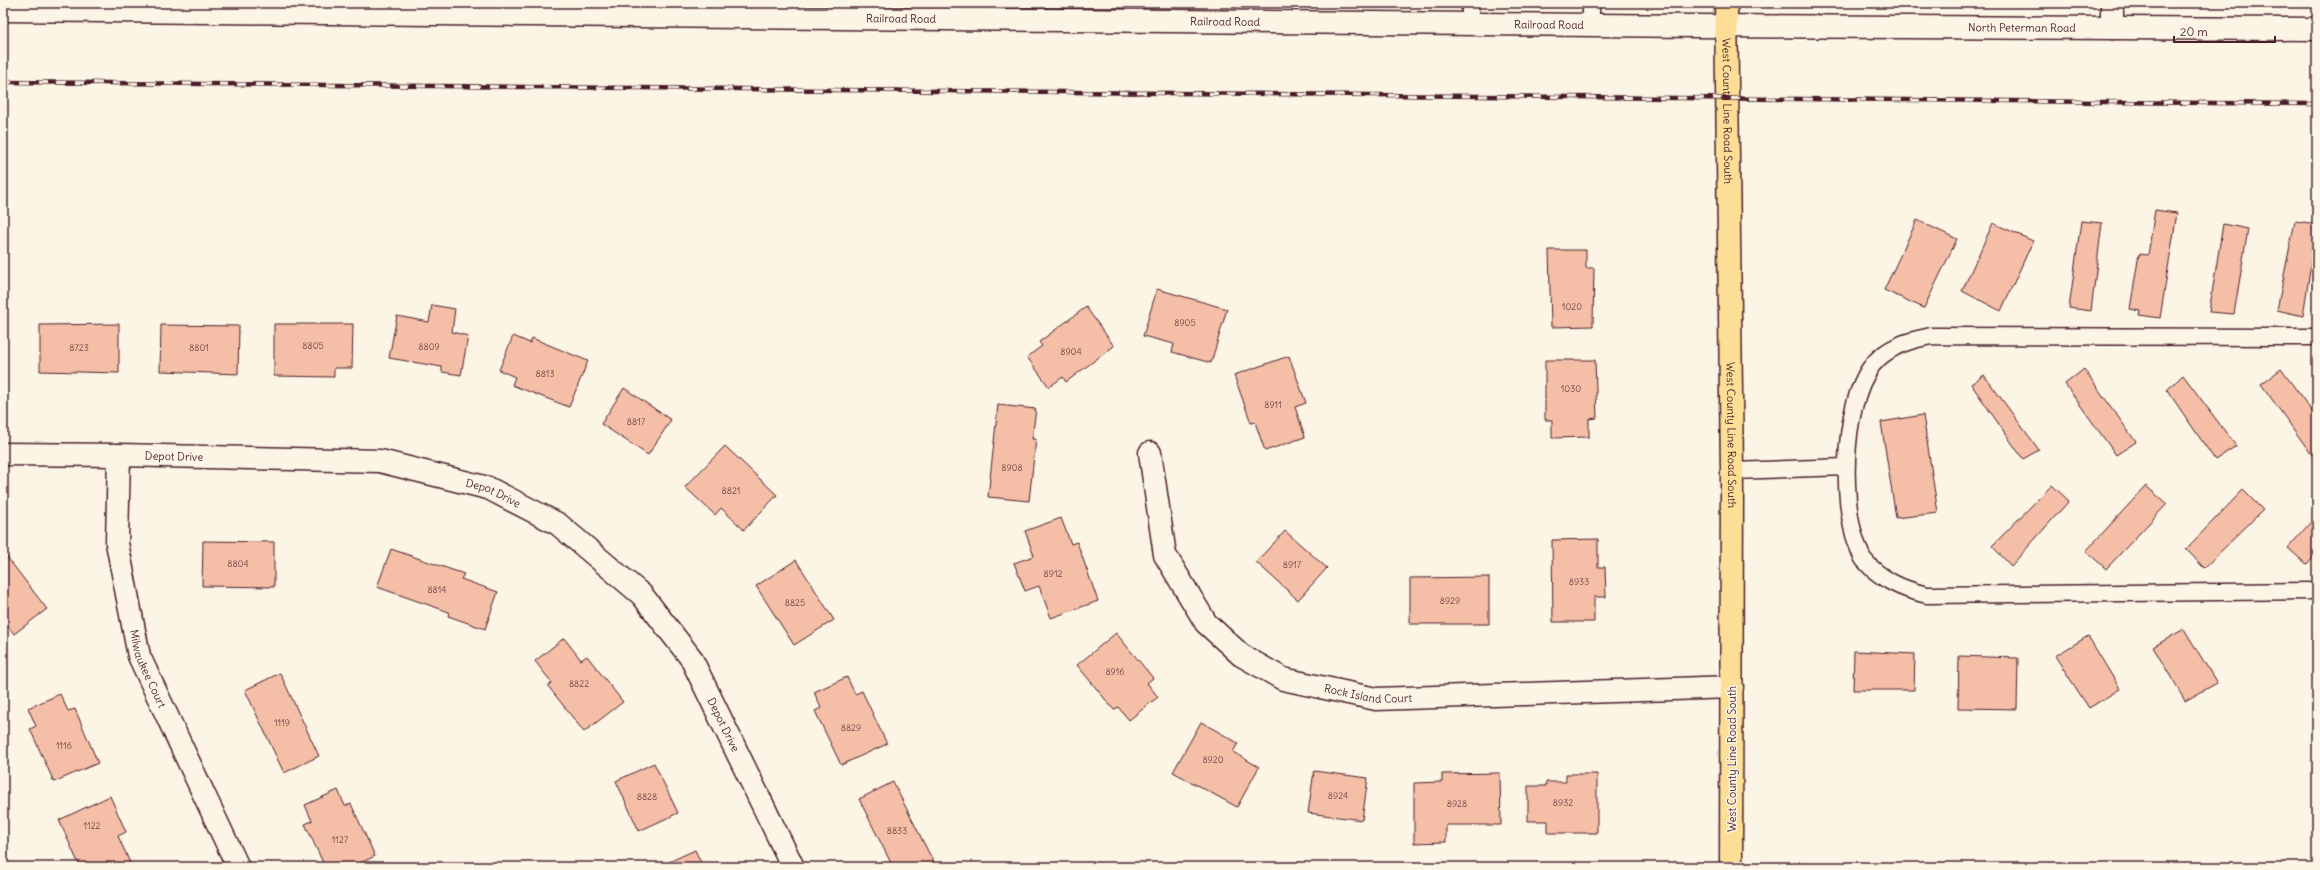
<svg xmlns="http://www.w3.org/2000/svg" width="2320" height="870" font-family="Delius,sans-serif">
  <rect width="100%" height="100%" fill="#fcf5e5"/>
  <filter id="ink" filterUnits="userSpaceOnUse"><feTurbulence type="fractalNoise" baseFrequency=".025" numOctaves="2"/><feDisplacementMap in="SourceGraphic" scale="8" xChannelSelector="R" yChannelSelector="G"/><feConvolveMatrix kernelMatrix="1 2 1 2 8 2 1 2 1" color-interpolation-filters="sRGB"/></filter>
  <g filter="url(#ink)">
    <g fill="#f4bea7" stroke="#4a1f2b">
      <path d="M 2155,210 L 2177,213 L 2160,318 L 2139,315 L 2140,311 L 2130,309 L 2139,254 L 2148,255 Z"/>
      <path d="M 1917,220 L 1957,239 L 1924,308 L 1884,290 Z"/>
      <path d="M 2081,221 L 2102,223 L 2091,311 L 2069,308 Z"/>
      <path d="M 2295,221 L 2317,224 L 2303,316 L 2277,310 Z"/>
      <path d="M 1993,223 L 2033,241 L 2001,311 L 1962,291 Z"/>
      <path d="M 2223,224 L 2248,229 L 2234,314 L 2209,312 Z"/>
      <path d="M 1549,250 L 1586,250 L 1586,268 L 1594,268 L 1593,326 L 1551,327 Z"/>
      <path d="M 1157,289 L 1227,309 L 1211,363 L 1172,352 L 1174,344 L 1143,336 Z"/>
      <path d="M 432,305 L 455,309 L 452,332 L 468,336 L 461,375 L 442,372 L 442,367 L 389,358 L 397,316 L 429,322 Z"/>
      <path d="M 1086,307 L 1114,346 L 1066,382 L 1063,377 L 1049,387 L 1027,357 L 1042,346 L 1039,342 Z"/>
      <path d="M 119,324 L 119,373 L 40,371 L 40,325 Z"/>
      <path d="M 274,324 L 353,324 L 352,368 L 334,368 L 334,377 L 274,376 Z"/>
      <path d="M 161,325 L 239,326 L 238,374 L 160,371 Z"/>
      <path d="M 513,336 L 530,343 L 532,338 L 588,361 L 569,407 L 512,385 L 515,377 L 499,370 Z"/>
      <path d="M 1289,356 L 1306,403 L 1295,407 L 1305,437 L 1265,451 L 1255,422 L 1251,423 L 1234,375 Z"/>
      <path d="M 1545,360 L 1595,360 L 1597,418 L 1589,419 L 1589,437 L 1552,438 L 1552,420 L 1545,420 Z"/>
      <path d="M 2084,369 L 2136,442 L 2116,455 L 2065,384 Z"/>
      <path d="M 2281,369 L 2317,418 L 2317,462 L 2261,384 Z"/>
      <path d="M 1984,375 L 2039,450 L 2023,459 L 1971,384 Z"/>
      <path d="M 2183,375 L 2236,446 L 2215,460 L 2167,390 Z"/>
      <path d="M 624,388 L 671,420 L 648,455 L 601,424 Z"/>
      <path d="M 998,405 L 1036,409 L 1032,439 L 1036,439 L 1029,501 L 988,497 Z"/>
      <path d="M 1923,415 L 1938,513 L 1896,518 L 1881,422 Z"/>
      <path d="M 725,446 L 777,495 L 744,530 L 721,508 L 715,515 L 685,487 Z"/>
      <path d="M 2052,485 L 2069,501 L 2011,566 L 1992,546 Z"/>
      <path d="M 2146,486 L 2167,504 L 2106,569 L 2086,551 Z"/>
      <path d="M 2243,490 L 2263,510 L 2204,568 L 2186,549 Z"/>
      <path d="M 2317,515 L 2317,553 L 2307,565 L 2288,548 Z"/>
      <path d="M 1061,518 L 1071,544 L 1077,542 L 1098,601 L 1051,618 L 1039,586 L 1025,591 L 1014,563 L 1034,556 L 1025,531 Z"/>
      <path d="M 1285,531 L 1327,568 L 1298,600 L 1256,562 Z"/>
      <path d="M 1598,539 L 1598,567 L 1605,567 L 1606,597 L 1594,597 L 1594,622 L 1553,622 L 1552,540 Z"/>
      <path d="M 203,541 L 274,542 L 274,587 L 202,586 Z"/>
      <path d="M 391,549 L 464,574 L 461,579 L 498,592 L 485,629 L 448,616 L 449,612 L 377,587 Z"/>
      <path d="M 3,552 L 47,609 L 14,634 L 3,620 Z"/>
      <path d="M 796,560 L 834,620 L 794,645 L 756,586 Z"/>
      <path d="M 1489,577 L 1489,624 L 1410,624 L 1410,578 Z"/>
      <path d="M 2184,629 L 2217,683 L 2185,701 L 2153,647 Z"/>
      <path d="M 1116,633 L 1153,678 L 1147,683 L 1158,697 L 1129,720 L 1118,707 L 1114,710 L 1077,665 Z"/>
      <path d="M 2088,636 L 2120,689 L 2089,708 L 2055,656 Z"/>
      <path d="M 564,638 L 581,660 L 587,656 L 623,702 L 584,732 L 548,686 L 552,683 L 535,661 Z"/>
      <path d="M 1854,651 L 1915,654 L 1914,690 L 1853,690 Z"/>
      <path d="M 1959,656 L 2018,658 L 2017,709 L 1958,708 Z"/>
      <path d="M 280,673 L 319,756 L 284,773 L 245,690 Z"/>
      <path d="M 847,677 L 855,694 L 862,691 L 887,744 L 841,765 L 815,711 L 821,708 L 814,692 Z"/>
      <path d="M 60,694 L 68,711 L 75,709 L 98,763 L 54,782 L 30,729 L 36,726 L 28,708 Z"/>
      <path d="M 1201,722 L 1238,743 L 1233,752 L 1259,767 L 1237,807 L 1173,772 Z"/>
      <path d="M 654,763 L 678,813 L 639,831 L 616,781 Z"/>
      <path d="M 1314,771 L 1368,778 L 1362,820 L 1308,813 Z"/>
      <path d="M 1500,773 L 1501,825 L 1446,825 L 1446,842 L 1414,843 L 1414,783 L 1442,782 L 1442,774 Z"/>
      <path d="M 1566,774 L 1597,774 L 1597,833 L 1548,833 L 1548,821 L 1528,821 L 1528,786 L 1546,786 L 1546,782 L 1566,782 Z"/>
      <path d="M 893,782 L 934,863 L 926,867 L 893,867 L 859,799 Z"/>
      <path d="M 338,790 L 345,806 L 351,804 L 375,856 L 352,867 L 325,867 L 305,824 L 312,821 L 305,805 Z"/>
      <path d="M 110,796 L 126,832 L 118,836 L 131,865 L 126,867 L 80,867 L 59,820 Z"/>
      <path d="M 695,850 L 703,867 L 658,867 Z"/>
    </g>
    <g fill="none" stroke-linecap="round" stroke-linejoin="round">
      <g stroke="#4a1f2b" stroke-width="19">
        <g id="service">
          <path d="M 1470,24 L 1470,3"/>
          <path d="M 1591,25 L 1591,3"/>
          <path d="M 2317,337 L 1931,336 C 1912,340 1895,344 1879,358 C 1842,391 1840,500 1857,544 C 1859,549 1861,556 1864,560 C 1881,580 1902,589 1927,595 L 2317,591"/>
          <path d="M 1732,471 L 1846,467"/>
        </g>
      </g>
      <g stroke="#4a1f2b" stroke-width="25">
        <g id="minor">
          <path d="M 2112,3 L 2112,28"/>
          <path id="s1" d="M 1150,453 L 1165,555 L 1206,623 L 1241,655 L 1283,679 L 1376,699 L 1732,687"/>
          <path id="s2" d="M 3,454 L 119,455 L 380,461 L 488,488 L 558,524 L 642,595 L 691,658 L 793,867"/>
          <path id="s3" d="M 119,455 L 117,543 L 139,656 L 238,867"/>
        </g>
      </g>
      <g stroke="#4a1f2b" stroke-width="25">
        <g id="tertiary">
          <path id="s4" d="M 3,10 L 1696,26 L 2317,29"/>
        </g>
      </g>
      <g stroke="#4a1f2b" stroke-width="25">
        <g id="primary">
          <path id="s5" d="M 1726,3 L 1732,471 L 1731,867"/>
        </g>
      </g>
      <use href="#service" stroke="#fcf5e5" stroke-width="16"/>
      <use href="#minor" stroke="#fcf5e5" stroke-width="22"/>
      <use href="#tertiary" stroke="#fcf5e5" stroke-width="22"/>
      <use href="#primary" stroke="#fdde96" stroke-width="22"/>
      <g stroke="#4a1f2b" stroke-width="4.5">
        <path id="rail" d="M 3,82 L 2317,104"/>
      </g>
      <use href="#rail" stroke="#fcf5e5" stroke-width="3" stroke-dasharray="9" stroke-linecap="butt"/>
    </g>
  </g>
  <g text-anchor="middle" stroke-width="3" stroke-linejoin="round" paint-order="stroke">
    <g font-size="9" fill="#74474a">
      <text x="1572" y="310">1020</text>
      <text x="1185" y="326">8905</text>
      <text x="313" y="349">8805</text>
      <text x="429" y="350">8809</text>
      <text x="79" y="351">8723</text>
      <text x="199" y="351">8801</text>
      <text x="1071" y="355">8904</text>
      <text x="545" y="377">8813</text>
      <text x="1571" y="392">1030</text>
      <text x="1273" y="408">8911</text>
      <text x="636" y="425">8817</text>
      <text x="1012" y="471">8908</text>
      <text x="731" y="494">8821</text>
      <text x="238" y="567">8804</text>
      <text x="1292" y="568">8917</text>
      <text x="1053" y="577">8912</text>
      <text x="1579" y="585">8933</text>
      <text x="437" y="593">8814</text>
      <text x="1450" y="604">8929</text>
      <text x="795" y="606">8825</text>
      <text x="1115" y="675">8916</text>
      <text x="579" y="687">8822</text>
      <text x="282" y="726">1119</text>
      <text x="851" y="731">8829</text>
      <text x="64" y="749">1116</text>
      <text x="1213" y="763">8920</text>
      <text x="1338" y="799">8924</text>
      <text x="647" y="800">8828</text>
      <text x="1563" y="806">8932</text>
      <text x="1457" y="807">8928</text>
      <text x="92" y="829">1122</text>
      <text x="897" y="834">8833</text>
      <text x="340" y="843">1127</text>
    </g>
    <g font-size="11" fill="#4a1f2b" stroke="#fcf5e5">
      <text dy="4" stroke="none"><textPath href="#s4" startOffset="898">Railroad Road</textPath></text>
      <text dy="4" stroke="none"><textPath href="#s4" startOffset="1222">Railroad Road</textPath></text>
      <text dy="4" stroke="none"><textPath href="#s4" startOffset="1546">Railroad Road</textPath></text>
      <text dy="4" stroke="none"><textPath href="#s4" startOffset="2019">North Peterman Road</textPath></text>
      <text dy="4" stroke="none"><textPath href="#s5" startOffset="108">West County Line Road South</textPath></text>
      <text dy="4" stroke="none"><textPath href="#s5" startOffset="432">West County Line Road South</textPath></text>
      <text dy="4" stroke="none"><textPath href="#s2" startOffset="171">Depot Drive</textPath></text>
      <text dy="4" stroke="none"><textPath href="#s2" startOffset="495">Depot Drive</textPath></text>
      <text dy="4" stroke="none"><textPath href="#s3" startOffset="218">Milwaukee Court</textPath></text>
      <text dy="4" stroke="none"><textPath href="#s1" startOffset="365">Rock Island Court</textPath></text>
      <text dy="4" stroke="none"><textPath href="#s2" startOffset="831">Depot Drive</textPath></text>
      <text transform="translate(1732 759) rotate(-90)" y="4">West County Line Road South</text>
    </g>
  </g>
  <rect width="2320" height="870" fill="none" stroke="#fcf5e5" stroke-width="16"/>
  <rect x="8" y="8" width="2304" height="854" fill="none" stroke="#4a1f2b" stroke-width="1.5" filter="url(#ink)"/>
  <path d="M2174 36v6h101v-6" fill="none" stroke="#4a1f2b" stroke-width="2"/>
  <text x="2180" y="36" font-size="12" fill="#4a1f2b" stroke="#fcf5e5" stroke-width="3" paint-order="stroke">20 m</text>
</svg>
